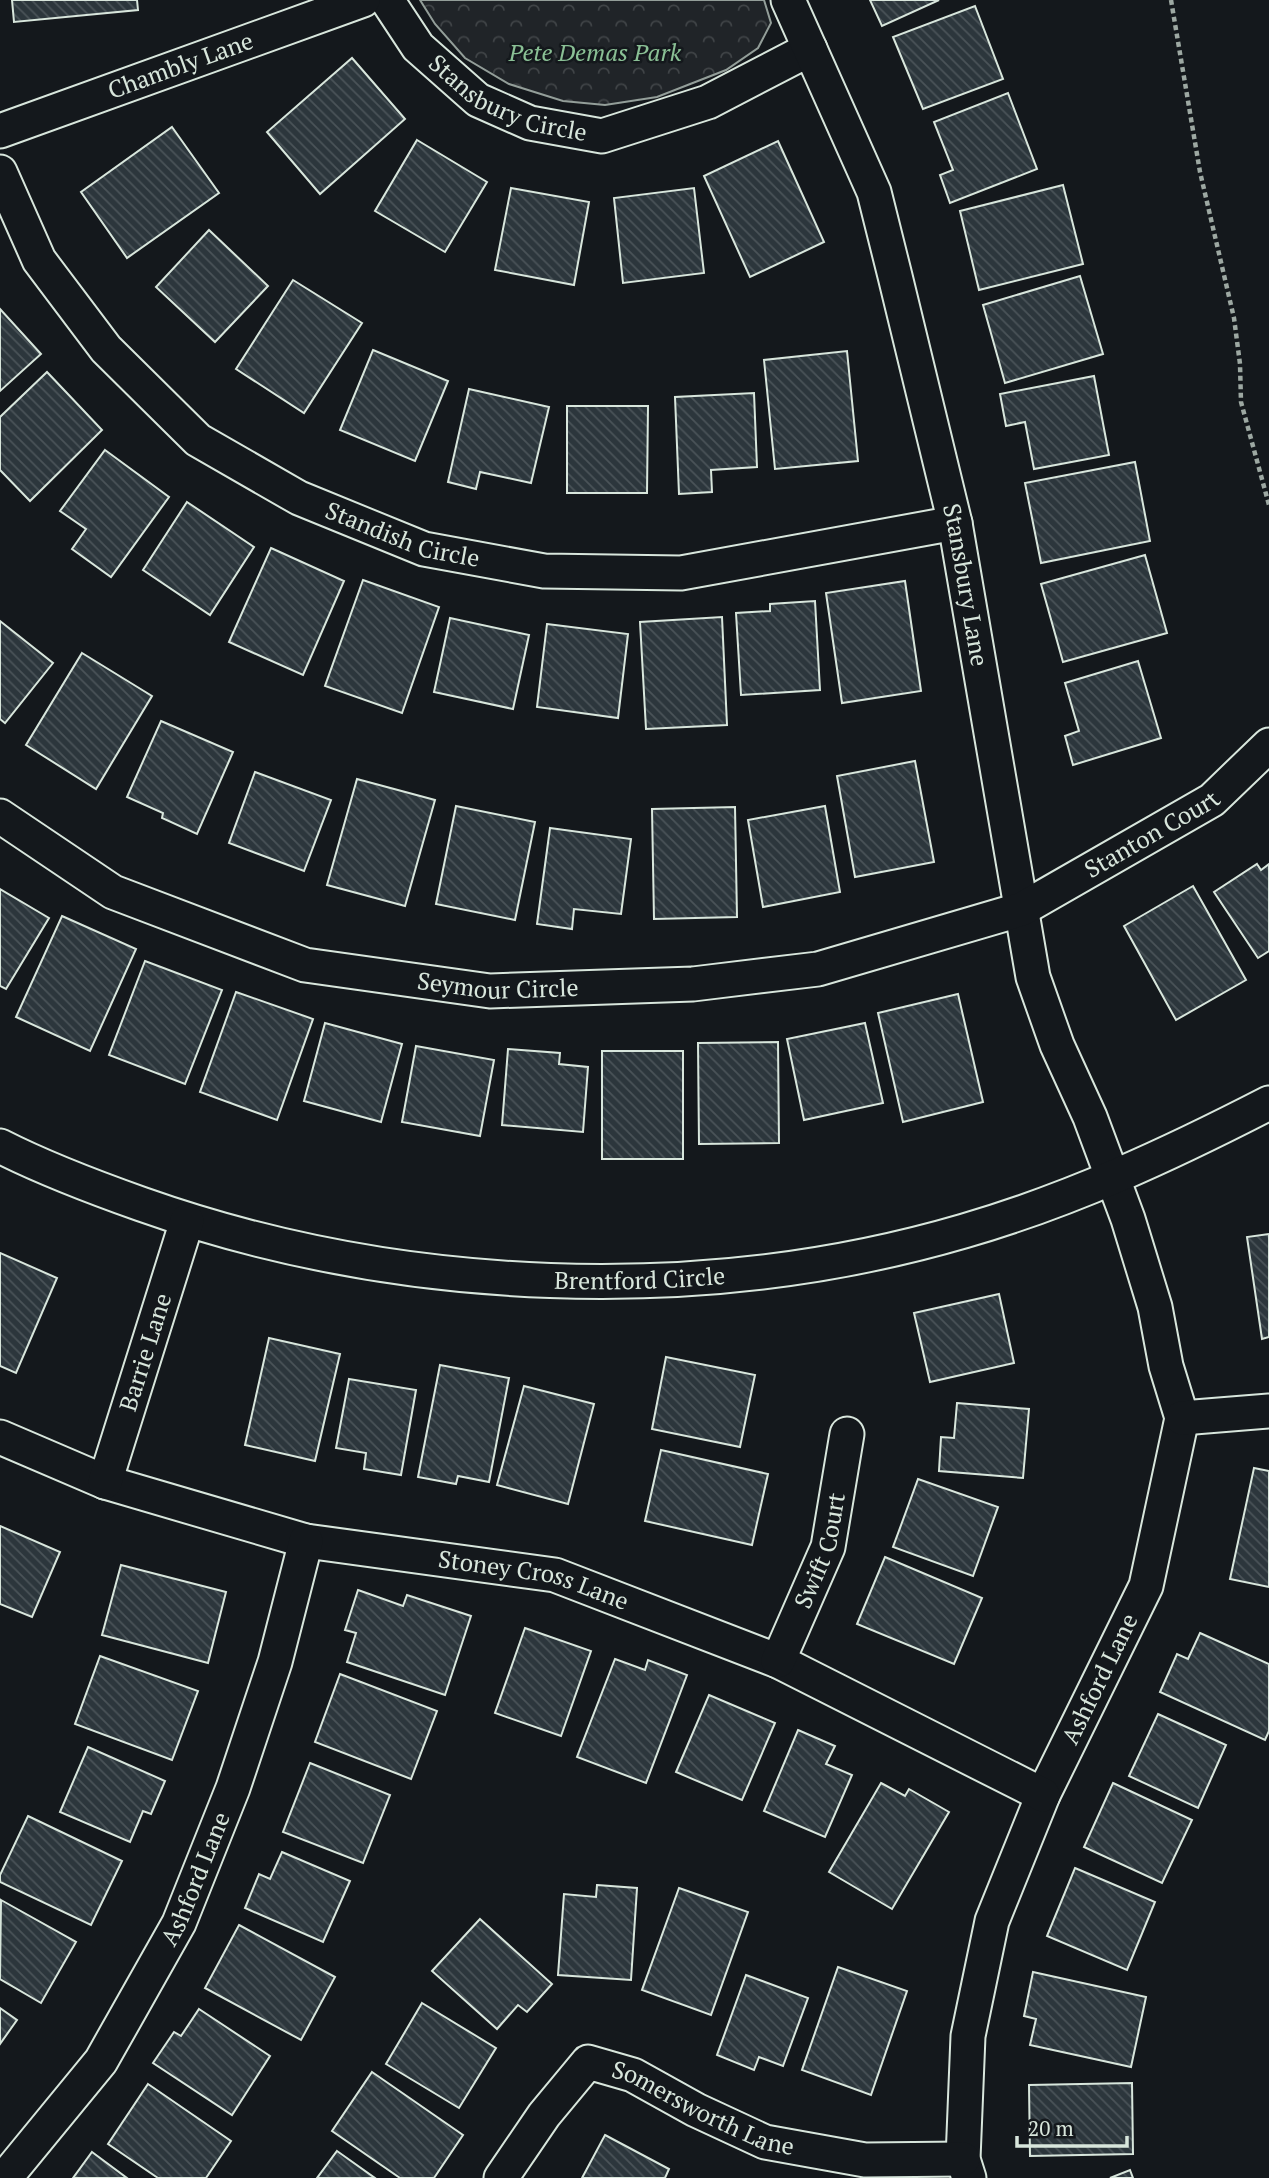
<svg xmlns="http://www.w3.org/2000/svg" width="1269" height="2178" font-family="'PT Serif',serif">
  <defs>
    <pattern id="park-crowns" width="20" height="18" patternUnits="userSpaceOnUse" patternTransform="scale(1.75)"><rect width="20" height="18" fill="#202428"/><path d="M2 6a3 3 0 1 1 6 0M12 15a3 3 0 1 1 6 0" fill="none" stroke="#404447"/></pattern>
    <pattern id="building-back-hatch" width="6" height="6" patternUnits="userSpaceOnUse" patternTransform="scale(1.75)"><rect width="6" height="6" fill="#2c363c"/><path d="M-1 5l2 2M0 0l6 6M5-1l2 2" fill="none" stroke="#4a5358"/></pattern>
  </defs>
  <rect width="100%" height="100%" fill="#14181c"/>
  <path fill="url(#park-crowns)" stroke="#939e99" stroke-width="2" d="M 420,0 L 764,0 L 771,23 L 758,48 L 726,70 L 657,97 L 605,105 L 563,101 L 509,84 L 465,58 L 435,24 Z"/>
  <g fill="url(#building-back-hatch)" stroke="#d8e6dc" stroke-width="2">
    <path d="M 12,0 L 137,0 L 138,10 L 14,22 Z"/>
    <path d="M 870,0 L 939,0 L 882,26 Z"/>
    <path d="M 975,6 L 1003,79 L 923,109 L 893,37 Z"/>
    <path d="M 352,58 L 405,119 L 320,194 L 267,132 Z"/>
    <path d="M 1008,93 L 1037,169 L 950,203 L 940,175 L 953,170 L 934,122 Z"/>
    <path d="M 172,127 L 219,193 L 127,258 L 81,192 Z"/>
    <path d="M 417,140 L 487,182 L 445,252 L 375,211 Z"/>
    <path d="M 778,141 L 824,242 L 750,277 L 704,176 Z"/>
    <path d="M 1063,185 L 1083,264 L 979,290 L 960,211 Z"/>
    <path d="M 511,188 L 589,202 L 574,285 L 495,270 Z"/>
    <path d="M 694,188 L 704,273 L 623,283 L 614,198 Z"/>
    <path d="M 209,230 L 268,286 L 215,342 L 156,287 Z"/>
    <path d="M 1080,276 L 1103,354 L 1005,383 L 983,305 Z"/>
    <path d="M 293,280 L 362,323 L 304,413 L 236,369 Z"/>
    <path d="M 0,309 L 41,354 L 0,391 Z"/>
    <path d="M 373,350 L 448,381 L 415,461 L 340,430 Z"/>
    <path d="M 847,351 L 858,461 L 775,469 L 764,360 Z"/>
    <path d="M 47,372 L 102,430 L 30,501 L 0,470 L 0,417 Z"/>
    <path d="M 1094,376 L 1109,455 L 1034,469 L 1025,422 L 1006,426 L 1000,394 Z"/>
    <path d="M 469,389 L 549,407 L 531,483 L 480,472 L 476,489 L 448,482 Z"/>
    <path d="M 754,393 L 757,467 L 711,470 L 712,492 L 679,494 L 675,397 Z"/>
    <path d="M 567,406 L 648,406 L 647,493 L 567,493 Z"/>
    <path d="M 105,450 L 169,497 L 111,577 L 72,549 L 86,529 L 60,511 Z"/>
    <path d="M 1135,462 L 1150,541 L 1041,563 L 1025,483 Z"/>
    <path d="M 187,502 L 254,547 L 210,615 L 143,570 Z"/>
    <path d="M 271,548 L 344,581 L 303,675 L 229,642 Z"/>
    <path d="M 1145,555 L 1167,633 L 1063,662 L 1041,584 Z"/>
    <path d="M 363,580 L 439,607 L 402,713 L 325,686 Z"/>
    <path d="M 905,581 L 921,691 L 842,703 L 826,593 Z"/>
    <path d="M 815,601 L 820,690 L 741,695 L 736,613 L 770,611 L 770,604 Z"/>
    <path d="M 722,617 L 727,725 L 646,729 L 640,622 Z"/>
    <path d="M 450,618 L 529,635 L 513,709 L 434,692 Z"/>
    <path d="M 0,621 L 53,663 L 5,723 L 0,719 Z"/>
    <path d="M 547,624 L 628,634 L 618,718 L 537,707 Z"/>
    <path d="M 82,653 L 152,696 L 96,789 L 26,745 Z"/>
    <path d="M 1138,661 L 1161,738 L 1073,765 L 1065,736 L 1079,731 L 1065,683 Z"/>
    <path d="M 161,721 L 233,752 L 197,834 L 162,818 L 163,813 L 127,797 Z"/>
    <path d="M 915,761 L 934,862 L 855,877 L 837,776 Z"/>
    <path d="M 255,772 L 331,800 L 304,871 L 229,843 Z"/>
    <path d="M 357,779 L 435,800 L 405,906 L 327,885 Z"/>
    <path d="M 456,806 L 535,822 L 515,920 L 436,904 Z"/>
    <path d="M 825,806 L 840,892 L 763,907 L 748,820 Z"/>
    <path d="M 735,807 L 737,917 L 654,919 L 652,809 Z"/>
    <path d="M 550,828 L 631,839 L 621,914 L 574,909 L 572,929 L 537,924 Z"/>
    <path d="M 1257,864 L 1261,870 L 1269,864 L 1269,951 L 1258,958 L 1214,892 Z"/>
    <path d="M 1193,886 L 1246,980 L 1176,1020 L 1124,926 Z"/>
    <path d="M 0,889 L 49,918 L 6,989 L 0,986 Z"/>
    <path d="M 62,916 L 136,949 L 90,1051 L 16,1017 Z"/>
    <path d="M 145,961 L 222,990 L 185,1084 L 109,1055 Z"/>
    <path d="M 236,992 L 313,1019 L 277,1120 L 200,1092 Z"/>
    <path d="M 958,994 L 983,1102 L 903,1122 L 878,1013 Z"/>
    <path d="M 325,1023 L 402,1044 L 381,1122 L 304,1101 Z"/>
    <path d="M 865,1023 L 883,1103 L 804,1120 L 787,1039 Z"/>
    <path d="M 778,1042 L 779,1143 L 699,1144 L 698,1043 Z"/>
    <path d="M 416,1046 L 494,1060 L 480,1136 L 402,1122 Z"/>
    <path d="M 508,1049 L 560,1053 L 559,1064 L 588,1067 L 583,1132 L 502,1125 Z"/>
    <rect x="602" y="1051" width="81" height="108"/>
    <path d="M 1269,1234 L 1269,1337 L 1262,1339 L 1247,1237 Z"/>
    <path d="M 0,1253 L 57,1278 L 16,1373 L 0,1366 Z"/>
    <path d="M 999,1294 L 1014,1363 L 930,1382 L 914,1313 Z"/>
    <path d="M 269,1338 L 340,1354 L 315,1461 L 245,1445 Z"/>
    <path d="M 666,1357 L 755,1375 L 740,1447 L 652,1429 Z"/>
    <path d="M 440,1365 L 509,1378 L 489,1482 L 458,1476 L 456,1484 L 418,1477 Z"/>
    <path d="M 349,1379 L 416,1390 L 401,1475 L 364,1469 L 366,1453 L 336,1448 Z"/>
    <path d="M 524,1386 L 594,1404 L 568,1504 L 497,1485 Z"/>
    <path d="M 957,1403 L 1029,1409 L 1023,1478 L 939,1471 L 941,1437 L 954,1438 Z"/>
    <path d="M 661,1450 L 768,1474 L 752,1545 L 645,1521 Z"/>
    <path d="M 1254,1468 L 1269,1471 L 1269,1587 L 1230,1579 Z"/>
    <path d="M 918,1479 L 998,1507 L 973,1576 L 893,1547 Z"/>
    <path d="M 0,1526 L 60,1552 L 32,1617 L 0,1604 Z"/>
    <path d="M 885,1557 L 982,1598 L 954,1664 L 857,1624 Z"/>
    <path d="M 121,1565 L 226,1592 L 208,1663 L 102,1635 Z"/>
    <path d="M 358,1590 L 403,1606 L 407,1595 L 471,1616 L 445,1695 L 347,1662 L 356,1633 L 345,1630 Z"/>
    <path d="M 525,1628 L 591,1651 L 561,1736 L 495,1713 Z"/>
    <path d="M 1200,1633 L 1269,1664 L 1269,1731 L 1265,1740 L 1160,1692 L 1177,1654 L 1188,1659 Z"/>
    <path d="M 100,1656 L 198,1691 L 172,1760 L 75,1724 Z"/>
    <path d="M 615,1659 L 645,1670 L 648,1660 L 687,1675 L 646,1783 L 577,1757 Z"/>
    <path d="M 340,1674 L 437,1711 L 411,1779 L 315,1742 Z"/>
    <path d="M 709,1695 L 775,1723 L 742,1800 L 676,1772 Z"/>
    <path d="M 1158,1714 L 1226,1745 L 1198,1808 L 1129,1776 Z"/>
    <path d="M 798,1730 L 835,1746 L 826,1764 L 852,1775 L 825,1837 L 764,1811 Z"/>
    <path d="M 88,1747 L 165,1781 L 151,1814 L 143,1811 L 130,1842 L 60,1812 Z"/>
    <path d="M 310,1763 L 390,1795 L 363,1863 L 283,1832 Z"/>
    <path d="M 881,1783 L 905,1796 L 909,1789 L 949,1812 L 892,1909 L 829,1872 Z"/>
    <path d="M 1113,1783 L 1192,1820 L 1162,1883 L 1084,1847 Z"/>
    <path d="M 28,1816 L 122,1861 L 91,1925 L 0,1882 L 0,1875 Z"/>
    <path d="M 282,1852 L 350,1881 L 323,1942 L 245,1908 L 259,1874 L 270,1879 Z"/>
    <path d="M 1075,1868 L 1155,1902 L 1127,1970 L 1047,1936 Z"/>
    <path d="M 597,1885 L 637,1888 L 631,1980 L 558,1975 L 564,1894 L 596,1897 Z"/>
    <path d="M 679,1888 L 748,1912 L 711,2015 L 642,1990 Z"/>
    <path d="M 1,1900 L 76,1942 L 41,2003 L 0,1979 Z"/>
    <path d="M 480,1919 L 552,1984 L 527,2012 L 518,2005 L 497,2029 L 432,1971 Z"/>
    <path d="M 239,1925 L 335,1977 L 301,2040 L 205,1988 Z"/>
    <path d="M 838,1967 L 907,1991 L 871,2095 L 802,2070 Z"/>
    <path d="M 1033,1972 L 1146,1997 L 1131,2067 L 1030,2045 L 1036,2019 L 1024,2016 Z"/>
    <path d="M 746,1975 L 808,1998 L 783,2066 L 759,2057 L 754,2070 L 717,2055 Z"/>
    <path d="M 422,2003 L 496,2048 L 459,2108 L 386,2064 Z"/>
    <path d="M 0,2008 L 17,2020 L 0,2044 Z"/>
    <path d="M 199,2009 L 270,2056 L 232,2115 L 153,2063 L 174,2032 L 181,2036 Z"/>
    <path d="M 372,2072 L 463,2135 L 434,2178 L 400,2178 L 332,2131 Z"/>
    <path d="M 1132,2083 L 1133,2154 L 1030,2156 L 1029,2085 Z"/>
    <path d="M 148,2084 L 231,2141 L 206,2178 L 158,2178 L 108,2144 Z"/>
    <path d="M 605,2135 L 669,2169 L 665,2178 L 582,2178 Z"/>
    <path d="M 337,2151 L 375,2178 L 317,2178 Z"/>
    <path d="M 92,2152 L 127,2178 L 73,2178 Z"/>
    <path d="M 1130,2170 L 1133,2178 L 1110,2178 Z"/>
  </g>
  <g fill="none" stroke-linecap="round" stroke-linejoin="round">
    <g stroke="#d8e6dc" stroke-width="37">
      <g id="minor">
        <path id="s1" d="M 387,0 L 418,47 L 478,100 L 530,123 L 602,136 L 708,102 L 810,49"/>
        <path id="s2" d="M 788,0 L 874,192 L 895,276 L 955,523 L 1033,977 L 1057,1045 L 1090,1117 L 1128,1219 L 1155,1307 L 1166,1366 L 1182,1418 L 1146,1586 L 1043,1795 L 992,1921 L 968,2036 L 963,2159 L 969,2178"/>
        <path id="s3" d="M 0,131 L 363,0"/>
        <path id="s4" d="M 0,172 L 39,260 L 106,349 L 198,440 L 299,498 L 424,549 L 544,571 L 681,573 L 955,523"/>
        <path id="s5" d="M 0,816 L 113,892 L 305,965 L 490,991 L 693,984 L 818,969 L 1022,909 L 1212,800 L 1269,745"/>
        <path id="s6" d="M 0,1146 C 45,1169 93,1187 141,1204 C 398,1295 701,1308 964,1231 C 1071,1200 1170,1154 1269,1103"/>
        <path d="M 1182,1418 L 1269,1411"/>
        <path id="s7" d="M 0,1437 L 105,1482 L 306,1541 L 555,1575 L 778,1661 L 1043,1795"/>
        <path id="s8" d="M 105,1482 L 187,1221"/>
        <path id="s9" d="M 778,1661 L 828,1547 L 847,1434"/>
        <path id="s10" d="M 5,2178 L 101,2061 L 179,1923 L 233,1788 L 275,1662 L 306,1541"/>
        <path id="s11" d="M 501,2178 L 544,2115 L 588,2062 L 633,2075 L 696,2110 L 765,2142 L 865,2160 L 963,2159"/>
      </g>
    </g>
    <path stroke="#9da8a2" stroke-width="4.5" stroke-dasharray="5 3.5" stroke-linecap="butt" d="M 1171,0 L 1200,172 L 1234,318 L 1240,364 L 1241,402 L 1269,505"/>
    <use href="#minor" stroke="#14181c" stroke-width="33"/>
  </g>
  <g text-anchor="middle" stroke-width="5" stroke-linejoin="round" paint-order="stroke">
    <g font-size="24" font-style="italic" fill="#8ac095" stroke="#14181c">
      <text x="595" y="61">Pete Demas Park</text>
    </g>
    <g font-size="24" fill="#d8e6dc" stroke="#14181c">
      <text dy="8" stroke="none"><textPath href="#s3" startOffset="192">Chambly Lane</textPath></text>
      <text dy="8" stroke="none"><textPath href="#s1" startOffset="163">Stansbury Circle</textPath></text>
      <text dy="8" stroke="none"><textPath href="#s4" startOffset="564">Standish Circle</textPath></text>
      <text dy="8" stroke="none"><textPath href="#s2" startOffset="614">Stansbury Lane</textPath></text>
      <text dy="8" stroke="none"><textPath href="#s5" startOffset="1220">Stanton Court</textPath></text>
      <text dy="8" stroke="none"><textPath href="#s5" startOffset="536">Seymour Circle</textPath></text>
      <text dy="8" stroke="none"><textPath href="#s6" startOffset="660">Brentford Circle</textPath></text>
      <text dy="8" stroke="none"><textPath href="#s8" startOffset="136">Barrie Lane</textPath></text>
      <text dy="8" stroke="none"><textPath href="#s9" startOffset="119">Swift Court</textPath></text>
      <text dy="8" stroke="none"><textPath href="#s7" startOffset="555">Stoney Cross Lane</textPath></text>
      <text transform="translate(1100 1679) rotate(-64)" y="8">Ashford Lane</text>
      <text dy="8" stroke="none"><textPath href="#s10" startOffset="357">Ashford Lane</textPath></text>
      <text dy="8" stroke="none"><textPath href="#s11" startOffset="270">Somersworth Lane</textPath></text>
    </g>
  </g>
  <path d="M1017 2136v10h110v-10" fill="none" stroke="#d8e6dc" stroke-width="3.5"/>
  <text x="1028" y="2136" font-size="21" fill="#d8e6dc" stroke="#14181c" stroke-width="5" paint-order="stroke">20 m</text>
</svg>
